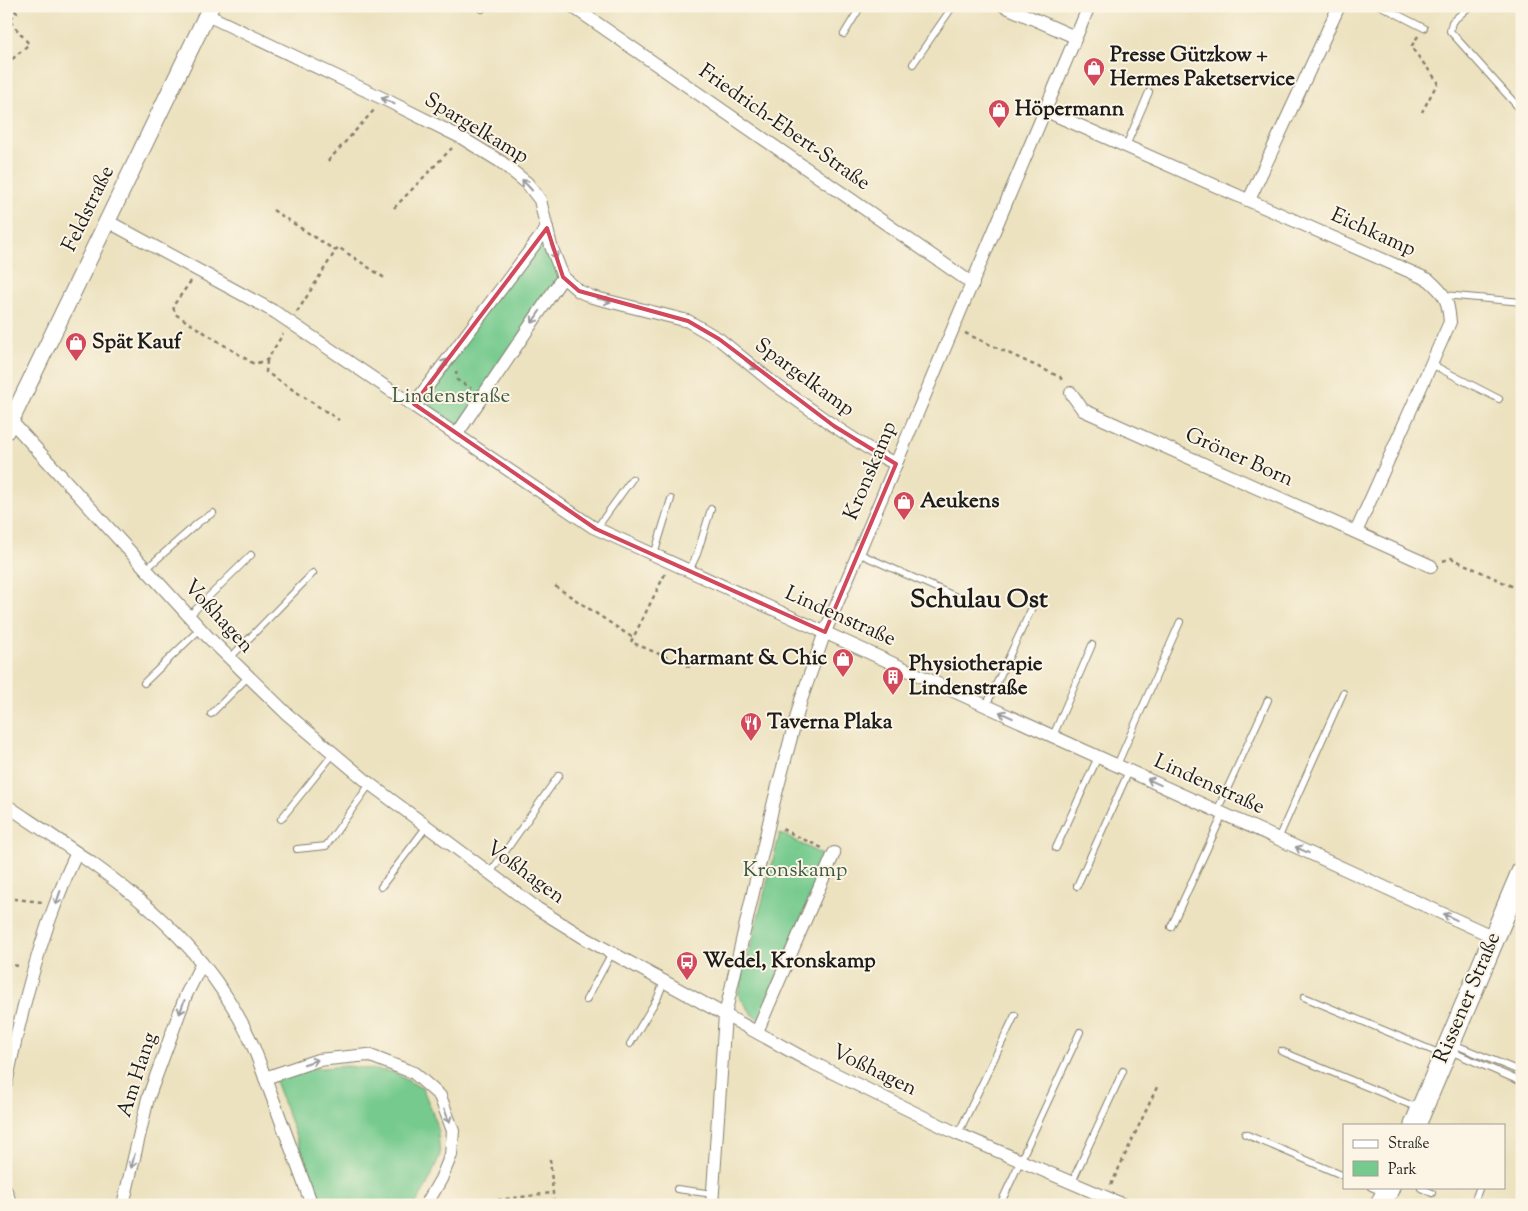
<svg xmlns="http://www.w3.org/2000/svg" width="1528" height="1211" font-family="'Sorts Mill Goudy',serif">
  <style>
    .green { fill: #76ca8e; stroke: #497355 }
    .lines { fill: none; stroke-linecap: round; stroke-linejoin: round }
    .service-casing { stroke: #847f6e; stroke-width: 8 }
    .minor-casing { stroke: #847f6e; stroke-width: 14 }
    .tertiary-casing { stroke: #847f6e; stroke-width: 18 }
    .primary-casing { stroke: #847f6e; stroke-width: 23 }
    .path { stroke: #847f6e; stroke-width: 2.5; stroke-dasharray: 4 4; stroke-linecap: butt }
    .service { stroke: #fff; stroke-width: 6 }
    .minor { stroke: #fff; stroke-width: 12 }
    .tertiary { stroke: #fff; stroke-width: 16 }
    .primary { stroke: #fff; stroke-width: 21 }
    .oneway { stroke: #999 }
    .marked { fill: none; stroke: #d1495b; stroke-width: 4; stroke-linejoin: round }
    .labels { text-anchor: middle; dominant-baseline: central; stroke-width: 4; stroke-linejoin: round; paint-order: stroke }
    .poi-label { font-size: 21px; font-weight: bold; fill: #1c1c1c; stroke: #fcf5e5; text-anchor: start }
    .street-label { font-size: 21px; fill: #1c1c1c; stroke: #fcf5e5 }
    .park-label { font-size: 21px; fill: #3c5944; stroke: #fcf5e5 }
    .district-label { font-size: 26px; font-weight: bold; fill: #1c1c1c; stroke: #fcf5e5 }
  </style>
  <rect width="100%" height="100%" fill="#fcf5e5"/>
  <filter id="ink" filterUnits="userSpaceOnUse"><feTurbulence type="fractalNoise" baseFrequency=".02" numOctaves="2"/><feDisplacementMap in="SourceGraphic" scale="10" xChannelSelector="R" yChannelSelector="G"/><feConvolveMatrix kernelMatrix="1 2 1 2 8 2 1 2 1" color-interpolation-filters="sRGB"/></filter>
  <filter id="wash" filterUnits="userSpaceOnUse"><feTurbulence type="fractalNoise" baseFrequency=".0096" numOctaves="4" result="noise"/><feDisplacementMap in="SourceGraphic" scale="20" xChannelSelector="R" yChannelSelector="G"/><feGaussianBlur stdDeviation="1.12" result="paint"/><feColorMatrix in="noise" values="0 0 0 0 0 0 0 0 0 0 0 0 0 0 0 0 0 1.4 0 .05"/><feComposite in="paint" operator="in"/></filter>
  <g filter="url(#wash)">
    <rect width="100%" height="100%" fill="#ece2c0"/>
    <g class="green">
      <path d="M546,228L563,277L457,434L414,404Z"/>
      <path d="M780,833L826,857L760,1020L752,1014L738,995Z"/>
      <path d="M347,1066L393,1072L423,1089L437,1124L440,1155L427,1185L415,1205H322L275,1081L308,1069Z"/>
    </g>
  </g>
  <g filter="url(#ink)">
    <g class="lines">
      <g class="service-casing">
        <g id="service">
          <path d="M1381,6L1424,28"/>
          <path d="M1470,6L1452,22L1450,31L1520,109L1522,108"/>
          <path d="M482,9L484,6"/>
          <path d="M844,34L861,6"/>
          <path d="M913,64L953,6"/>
          <path d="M1126,146L1149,92"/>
          <path d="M1444,295L1522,302"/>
          <path d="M1431,364L1499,399"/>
          <path d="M596,529L632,479"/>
          <path d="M858,553L970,603"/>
          <path d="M654,555L671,499"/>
          <path d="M146,569L199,522L213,513"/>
          <path d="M689,571L697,554L711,509"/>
          <path d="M189,616L251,555"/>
          <path d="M229,659L313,573"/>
          <path d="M144,683L200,629"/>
          <path d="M986,706L1036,599"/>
          <path d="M211,714L248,677"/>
          <path d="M1053,736L1092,645"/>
          <path d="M1117,765L1180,622"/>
          <path d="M1217,811L1268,700"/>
          <path d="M281,819L334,753"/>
          <path d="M1278,839L1343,693"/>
          <path d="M1056,848L1098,757"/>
          <path d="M297,849L326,846L370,784"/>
          <path d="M490,873L559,775"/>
          <path d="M1077,886L1129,771"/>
          <path d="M381,887L427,826"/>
          <path d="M1171,927L1223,814"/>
          <path d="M1304,997L1441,1054"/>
          <path d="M586,1000L612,953"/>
          <path d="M630,1044L658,997L664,981"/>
          <path d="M1453,1044L1522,1072"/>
          <path d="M1281,1051L1418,1108"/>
          <path d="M1450,1051L1522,1082"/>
          <path d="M958,1134L1015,1015"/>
          <path d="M1245,1134L1344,1176"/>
          <path d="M1072,1182L1123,1071"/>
          <path d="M1371,1187L1383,1192"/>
          <path d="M1421,1188L1432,1193"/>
          <path d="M677,1189L713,1194"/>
          <path d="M1000,1205L1080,1032"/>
          <path d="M1473,1205L1479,1189"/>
        </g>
      </g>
      <g class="minor-casing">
        <g id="minor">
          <path d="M572,6L973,284"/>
          <path d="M1004,6L1075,37"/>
          <path d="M207,15L384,99L462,138L501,162L527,183L540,200L551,246L563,277L579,291L592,297L688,321L719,339L773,383L834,426L880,456L896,464"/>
          <path d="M1044,110L1429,280C1446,295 1448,300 1450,322L1356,532"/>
          <path d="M1249,200L1339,6"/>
          <path d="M107,221L275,312L593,527L1494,937"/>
          <path d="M1071,393L1083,410L1431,566"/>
          <path d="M414,404L547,228"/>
          <path d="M11,421L208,637L287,714L370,784L538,909L583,937L809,1061L958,1134L1124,1205"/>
          <path d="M457,434L563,277"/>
          <path d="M6,805C101,869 193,924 246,1031C256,1050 262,1071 270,1091C284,1129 298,1167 312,1205"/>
          <path d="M757,1032L834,853"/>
          <path d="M265,1078L318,1060L368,1055L414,1073L440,1096L453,1131L451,1155L441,1179L426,1205"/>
          <path d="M6,1084C17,1030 30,977 48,924C57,900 65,876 77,853"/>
          <path d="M6,1191L11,1205"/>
          <path d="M123,1205L148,1098L186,995L202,963"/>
          <path d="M712,1205L725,1015L774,801L801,700L825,632L1089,6"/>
        </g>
      </g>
      <g class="tertiary-casing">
        <path id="tertiary" d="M6,431L211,6"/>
      </g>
      <g class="primary-casing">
        <g id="primary">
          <path d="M1415,1125L1522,872"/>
          <path d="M1381,1205L1389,1187"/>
        </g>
      </g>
      <g class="path">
        <path d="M1418,36L1411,47L1438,82L1422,112"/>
        <path d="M6,62L8,63L29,44L9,20L17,13L11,6"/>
        <path d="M328,161L375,109"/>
        <path d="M394,208L452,148"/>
        <path d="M273,210L336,251"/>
        <path d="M191,281L173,306L175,314L254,364L267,360L283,334"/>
        <path d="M297,312L338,247L386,279"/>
        <path d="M965,333L1060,377L1064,383"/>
        <path d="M267,361L266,372L339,420"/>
        <path d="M456,371L457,380L471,388"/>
        <path d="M1443,561L1451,558L1522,591"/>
        <path d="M665,574L631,642L692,668"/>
        <path d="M555,586L633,638"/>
        <path d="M782,829L822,848"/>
        <path d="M6,898L42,902"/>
        <path d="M6,965L22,966"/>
        <path d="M550,1159L554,1205"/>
        <path d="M1111,1185L1157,1087"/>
        <path d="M458,1205L552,1193"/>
      </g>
      <use href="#service" class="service"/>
      <use href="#minor" class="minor"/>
      <use href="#tertiary" class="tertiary"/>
      <use href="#primary" class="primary"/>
    </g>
    <defs><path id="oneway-shaft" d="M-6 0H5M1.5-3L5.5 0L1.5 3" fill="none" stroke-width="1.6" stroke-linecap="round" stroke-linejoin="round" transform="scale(1.25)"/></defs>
    <g class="oneway">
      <use href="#oneway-shaft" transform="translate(388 101) rotate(-154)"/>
      <use href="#oneway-shaft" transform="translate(527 185) rotate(-133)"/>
      <use href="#oneway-shaft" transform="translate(554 252) rotate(70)"/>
      <use href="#oneway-shaft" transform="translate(604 300) rotate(14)"/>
      <use href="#oneway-shaft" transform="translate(536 317) rotate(124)"/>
      <use href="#oneway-shaft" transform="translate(443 365) rotate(-53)"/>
      <use href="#oneway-shaft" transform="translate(751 365) rotate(39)"/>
      <use href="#oneway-shaft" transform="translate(1006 715) rotate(-155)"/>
      <use href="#oneway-shaft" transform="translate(1154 782) rotate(-155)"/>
      <use href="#oneway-shaft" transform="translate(1302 850) rotate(-155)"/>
      <use href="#oneway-shaft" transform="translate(58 898) rotate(109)"/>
      <use href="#oneway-shaft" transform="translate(1450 917) rotate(-155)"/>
      <use href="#oneway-shaft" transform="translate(182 1007) rotate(110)"/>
      <use href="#oneway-shaft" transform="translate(311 1062) rotate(-18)"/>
      <use href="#oneway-shaft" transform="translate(447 1116) rotate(69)"/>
      <use href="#oneway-shaft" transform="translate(133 1161) rotate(103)"/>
    </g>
  </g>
  <path class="marked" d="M547,228L563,277L579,291L688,321L719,339L834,426L896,464L825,632L596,529L414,404Z"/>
  <defs>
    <g id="shop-pin" transform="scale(1.125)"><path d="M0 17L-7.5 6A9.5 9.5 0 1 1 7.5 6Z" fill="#d1495b" stroke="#fcf5e5"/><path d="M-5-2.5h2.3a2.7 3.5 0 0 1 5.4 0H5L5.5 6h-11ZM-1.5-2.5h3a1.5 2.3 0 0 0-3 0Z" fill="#fff"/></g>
    <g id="building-pin" transform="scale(1.125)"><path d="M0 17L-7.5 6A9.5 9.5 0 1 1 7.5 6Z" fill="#d1495b" stroke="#fcf5e5"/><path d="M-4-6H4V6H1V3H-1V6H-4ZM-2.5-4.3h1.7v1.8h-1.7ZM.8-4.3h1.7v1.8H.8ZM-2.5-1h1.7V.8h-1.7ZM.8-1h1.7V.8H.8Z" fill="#fff"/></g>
    <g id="restaurant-pin" transform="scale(1.125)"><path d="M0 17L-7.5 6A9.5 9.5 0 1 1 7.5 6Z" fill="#d1495b" stroke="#fcf5e5"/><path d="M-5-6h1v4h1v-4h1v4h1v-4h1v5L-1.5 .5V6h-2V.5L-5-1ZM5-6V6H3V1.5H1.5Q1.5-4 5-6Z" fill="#fff"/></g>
    <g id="bus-pin" transform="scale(1.125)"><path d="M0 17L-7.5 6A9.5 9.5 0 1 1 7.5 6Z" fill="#d1495b" stroke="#fcf5e5"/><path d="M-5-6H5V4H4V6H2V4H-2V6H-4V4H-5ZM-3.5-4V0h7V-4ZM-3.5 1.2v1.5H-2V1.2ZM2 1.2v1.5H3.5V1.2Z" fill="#fff"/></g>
  </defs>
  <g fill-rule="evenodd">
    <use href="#shop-pin" x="1094" y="68"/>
    <use href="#shop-pin" x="999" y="110"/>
    <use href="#shop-pin" x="76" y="343"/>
    <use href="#shop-pin" x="904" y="502"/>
    <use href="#shop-pin" x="843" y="659"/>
    <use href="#building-pin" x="893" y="677"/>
    <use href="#restaurant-pin" x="751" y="723"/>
    <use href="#bus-pin" x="687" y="962"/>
  </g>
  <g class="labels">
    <g class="poi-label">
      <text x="1110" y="56">Presse Gützkow +<tspan x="1110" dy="24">Hermes Paketservice</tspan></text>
      <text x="1015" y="110">Höpermann</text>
      <text x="92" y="343">Spät Kauf</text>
      <text x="920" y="502">Aeukens</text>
      <text x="827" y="659" text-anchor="end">Charmant &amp; Chic</text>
      <text x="909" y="665">Physiotherapie<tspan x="909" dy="24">Lindenstraße</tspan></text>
      <text x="767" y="723">Taverna Plaka</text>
      <text x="703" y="962">Wedel, Kronskamp</text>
    </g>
    <g class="street-label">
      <text transform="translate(784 128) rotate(35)">Friedrich-Ebert-Straße</text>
      <text transform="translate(476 129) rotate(31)">Spargelkamp</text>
      <text transform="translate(89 209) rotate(-64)">Feldstraße</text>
      <text transform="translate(1373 233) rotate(24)">Eichkamp</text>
      <text transform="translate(804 378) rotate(36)">Spargelkamp</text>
      <text transform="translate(1239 458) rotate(24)">Gröner Born</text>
      <text transform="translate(871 471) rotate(-67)">Kronskamp</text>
      <text transform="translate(218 617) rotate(47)">Voßhagen</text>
      <text transform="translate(840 617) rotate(24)">Lindenstraße</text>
      <text transform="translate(1209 785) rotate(24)">Lindenstraße</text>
      <text transform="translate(525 873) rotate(36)">Voßhagen</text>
      <text transform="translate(1468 998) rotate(-67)">Rissener Straße</text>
      <text transform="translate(874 1071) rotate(26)">Voßhagen</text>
      <text transform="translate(138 1075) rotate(-72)">Am Hang</text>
    </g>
    <g class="park-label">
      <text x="451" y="397">Lindenstraße</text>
      <text x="795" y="871">Kronskamp</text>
    </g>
    <g class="district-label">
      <text x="979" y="600">Schulau Ost</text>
    </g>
  </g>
  <rect width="1528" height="1211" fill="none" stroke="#fcf5e5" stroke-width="25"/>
  <rect x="1343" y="1124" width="162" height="65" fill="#fcf5e5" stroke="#a29e95"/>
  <rect x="1353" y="1140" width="25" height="8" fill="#ffffff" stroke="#a29e95"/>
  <text x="1388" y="1148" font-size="15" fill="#1c1c1c">Straße</text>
  <rect x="1353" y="1161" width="25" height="15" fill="#76ca8e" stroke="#a29e95"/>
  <text x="1388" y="1174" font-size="15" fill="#1c1c1c">Park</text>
</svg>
